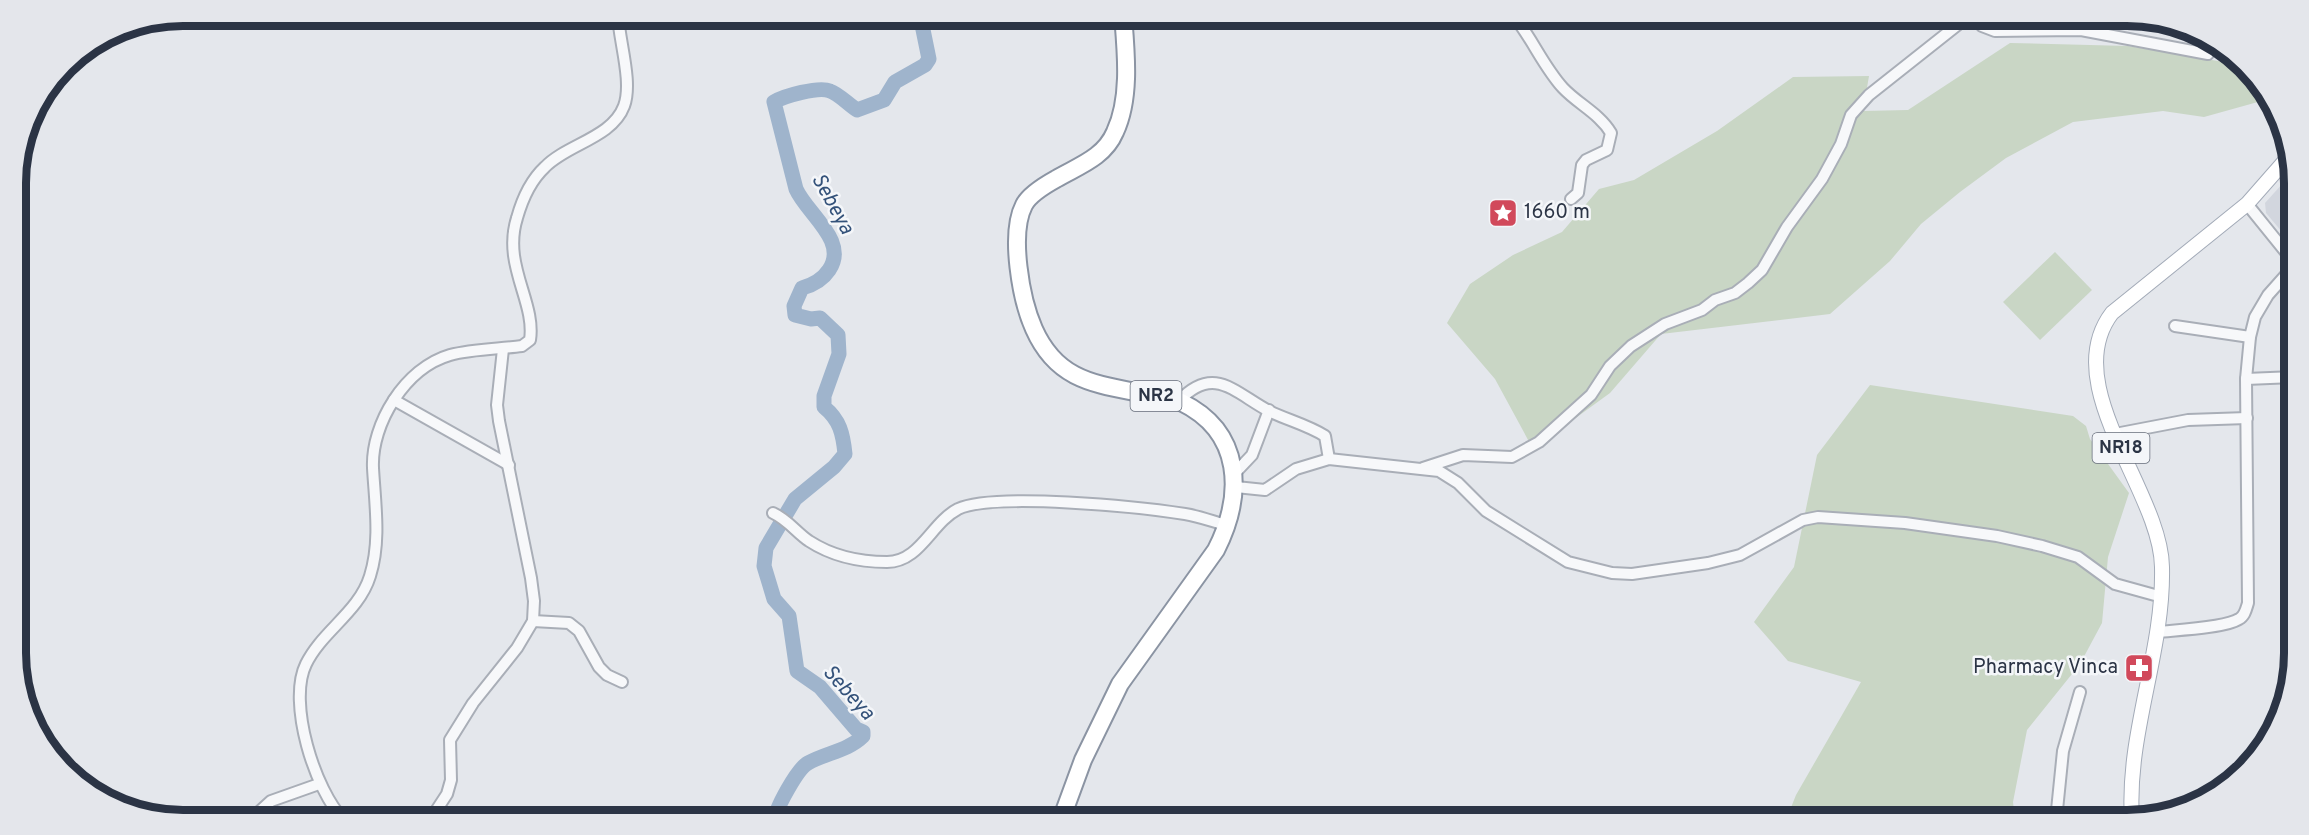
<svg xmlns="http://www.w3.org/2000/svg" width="2309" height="835" font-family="Overpass,sans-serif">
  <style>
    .built { fill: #d2d6de }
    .green { fill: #c9d6c5 }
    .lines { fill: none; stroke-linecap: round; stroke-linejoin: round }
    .river { stroke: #9fb4cc; stroke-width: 15 }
    .minor-casing { stroke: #a9aeb7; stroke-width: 14 }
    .major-casing { stroke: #a3abb8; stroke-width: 16 }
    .highway-casing { stroke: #8b94a3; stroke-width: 20 }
    .minor { stroke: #f7f8fa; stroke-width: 10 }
    .major { stroke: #fff; stroke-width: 14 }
    .highway { stroke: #fff; stroke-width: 16 }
    .labels { text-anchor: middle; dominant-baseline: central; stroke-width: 5; stroke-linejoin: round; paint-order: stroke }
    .shield { fill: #f4f6f9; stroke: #676e7b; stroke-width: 1.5 }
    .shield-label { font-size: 18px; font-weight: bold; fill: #2b3445 }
    .poi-label { font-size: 20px; fill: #2b3445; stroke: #f4f6f9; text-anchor: start }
    .water-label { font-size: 21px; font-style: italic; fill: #34527a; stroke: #f4f6f9 }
    .rim { fill: none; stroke: #2b3445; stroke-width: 8 }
  </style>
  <rect width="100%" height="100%" fill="#e4e7ec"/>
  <path class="built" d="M2293,172V245L2266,213L2265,203Z"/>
  <g class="green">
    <path d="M2010,43L2128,46L2242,65L2253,72L2265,100L2204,117L2163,111L2073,122L2006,158L1960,192L1921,224L1890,261L1830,314L1661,334L1610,393L1533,449L1495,379L1447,323L1470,284L1513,255L1562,232L1599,189L1634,180L1717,131L1793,77L1869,76L1863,111L1908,110Z"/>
    <path d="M2055,252L2092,290L2040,340L2003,302Z"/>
    <path d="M1870,385L2073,416L2086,426L2090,439L2129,493L2108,557L2102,623L2080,664L2027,730L2013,802L2015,820H1786L1796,795L1861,682L1788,661L1754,622L1794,567L1817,455Z"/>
  </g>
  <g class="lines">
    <path class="river" d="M775,820C775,809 798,768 808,763C825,753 848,751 863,736V732L856,729L820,687L797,671L789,616L774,599L764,566L766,548L795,499L834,467L845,454C843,434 840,420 824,407V396L839,354L838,335L820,318L811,319L795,315L794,306L802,288C813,285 823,279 829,270C849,241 807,214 796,189L774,102C784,96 819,86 830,91C839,94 849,105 857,110L884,100L895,82L925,65L929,59L920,15"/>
    <g class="minor-casing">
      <g id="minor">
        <path d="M1513,15C1532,38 1543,66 1563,88C1578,104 1600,114 1611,133L1607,150L1586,160L1582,165L1578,193L1571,199"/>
        <path d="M1973,15L1982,26L1995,31L2081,30L2208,54"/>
        <path d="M2081,30L2087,15"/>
        <path d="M2247,204L2293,261"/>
        <path d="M2175,326L2250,337"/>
        <path d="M2246,379L2293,377"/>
        <path d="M394,400L509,465"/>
        <path d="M1179,401C1214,364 1235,393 1269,411C1287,420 1308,425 1325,436L1329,459"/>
        <path d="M2115,434L2188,420L2247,418"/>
        <path d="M1423,468L1463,455L1512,457L1539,442L1591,395L1610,366L1631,346L1665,324L1702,310L1715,300L1735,293L1748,283L1762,270L1787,227L1822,179L1841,144L1851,115L1869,95L1970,15"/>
        <path d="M1234,474L1252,455L1269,410"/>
        <path d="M1236,487L1265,490L1296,469L1329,459L1439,471L1458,483L1486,511L1568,562L1612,573L1632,574L1708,563L1740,555L1803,520L1818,517L1905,523L1997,536L2042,546L2078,557L2115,584L2162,597"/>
        <path d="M773,513C788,520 796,532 809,541C832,556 860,562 887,562C920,562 931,523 958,509C994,492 1140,507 1185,514C1199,516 1214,522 1229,526"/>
        <path d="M533,621L569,623L579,631L599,667L607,675L622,682"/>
        <path d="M2158,632C2176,630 2225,628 2239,619C2245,616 2246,609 2248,603L2246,379L2250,337L2255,317L2268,295L2293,267"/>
        <path d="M250,820L271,801L319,784"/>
        <path d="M344,820C315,791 287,702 306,664C322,631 359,612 370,576C381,541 375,504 373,468C371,424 405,368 450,355C472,349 499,349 522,346L530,340C536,302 502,265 517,218C522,200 531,180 545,167C567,144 612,138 624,106C633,82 619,41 618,15"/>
        <path d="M430,820L447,794L451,780L450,740L473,703L517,648L533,621L534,601L531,578L499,421L497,405L503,349"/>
        <path d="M2056,820L2063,751L2080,692"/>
      </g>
    </g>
    <g class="major-casing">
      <path id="major" d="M2132,820C2126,734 2164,653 2162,567C2161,491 2057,385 2112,313L2247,204L2290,155"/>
    </g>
    <g class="highway-casing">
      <path id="highway" d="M1061,820L1083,760L1120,684L1216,550C1244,495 1243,432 1181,402C1172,397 1159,397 1150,395C1098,384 1058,383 1034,329C1021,300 1009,234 1024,205C1029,195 1047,184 1056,179C1078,166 1104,158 1115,132C1131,98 1126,52 1123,15"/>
    </g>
    <use href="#minor" class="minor"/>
    <use href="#major" class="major"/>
    <use href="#highway" class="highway"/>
  </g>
  <defs>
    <g id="sight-square" transform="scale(1.5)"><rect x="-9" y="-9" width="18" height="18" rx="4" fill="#d1495b" stroke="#f4f6f9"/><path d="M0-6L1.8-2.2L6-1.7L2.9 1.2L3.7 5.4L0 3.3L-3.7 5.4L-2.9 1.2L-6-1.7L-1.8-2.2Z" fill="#fff"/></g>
    <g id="pharmacy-square" transform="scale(1.5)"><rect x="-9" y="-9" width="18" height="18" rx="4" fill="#d1495b" stroke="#f4f6f9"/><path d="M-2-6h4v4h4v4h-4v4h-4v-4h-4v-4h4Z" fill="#fff"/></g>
  </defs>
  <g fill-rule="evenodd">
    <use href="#sight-square" x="1503" y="213"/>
    <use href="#pharmacy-square" x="2139" y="668"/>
  </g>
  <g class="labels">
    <g class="shield">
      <rect x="1130.5" y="381" width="51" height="30" rx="4.5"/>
      <rect x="2092.5" y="433" width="57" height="30" rx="4.5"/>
    </g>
    <g class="shield-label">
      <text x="1156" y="396">NR2</text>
      <text x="2121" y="448">NR18</text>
    </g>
    <g class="poi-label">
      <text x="1524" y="213">1660 m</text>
      <text x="2118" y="668" text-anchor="end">Pharmacy Vinca</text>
    </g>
    <g class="water-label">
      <text transform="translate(832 204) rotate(61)">Sebeya</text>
      <text transform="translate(848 693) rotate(48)">Sebeya</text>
    </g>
  </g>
  <path d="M0 0H2309V835H0ZM183 26H2127A157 157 0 0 1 2284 183V653A157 157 0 0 1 2127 810H183A157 157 0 0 1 26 653V183A157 157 0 0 1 183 26Z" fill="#e4e6eb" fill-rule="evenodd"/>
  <path class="rim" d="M183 26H2127A157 157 0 0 1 2284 183V653A157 157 0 0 1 2127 810H183A157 157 0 0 1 26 653V183A157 157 0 0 1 183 26Z"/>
</svg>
